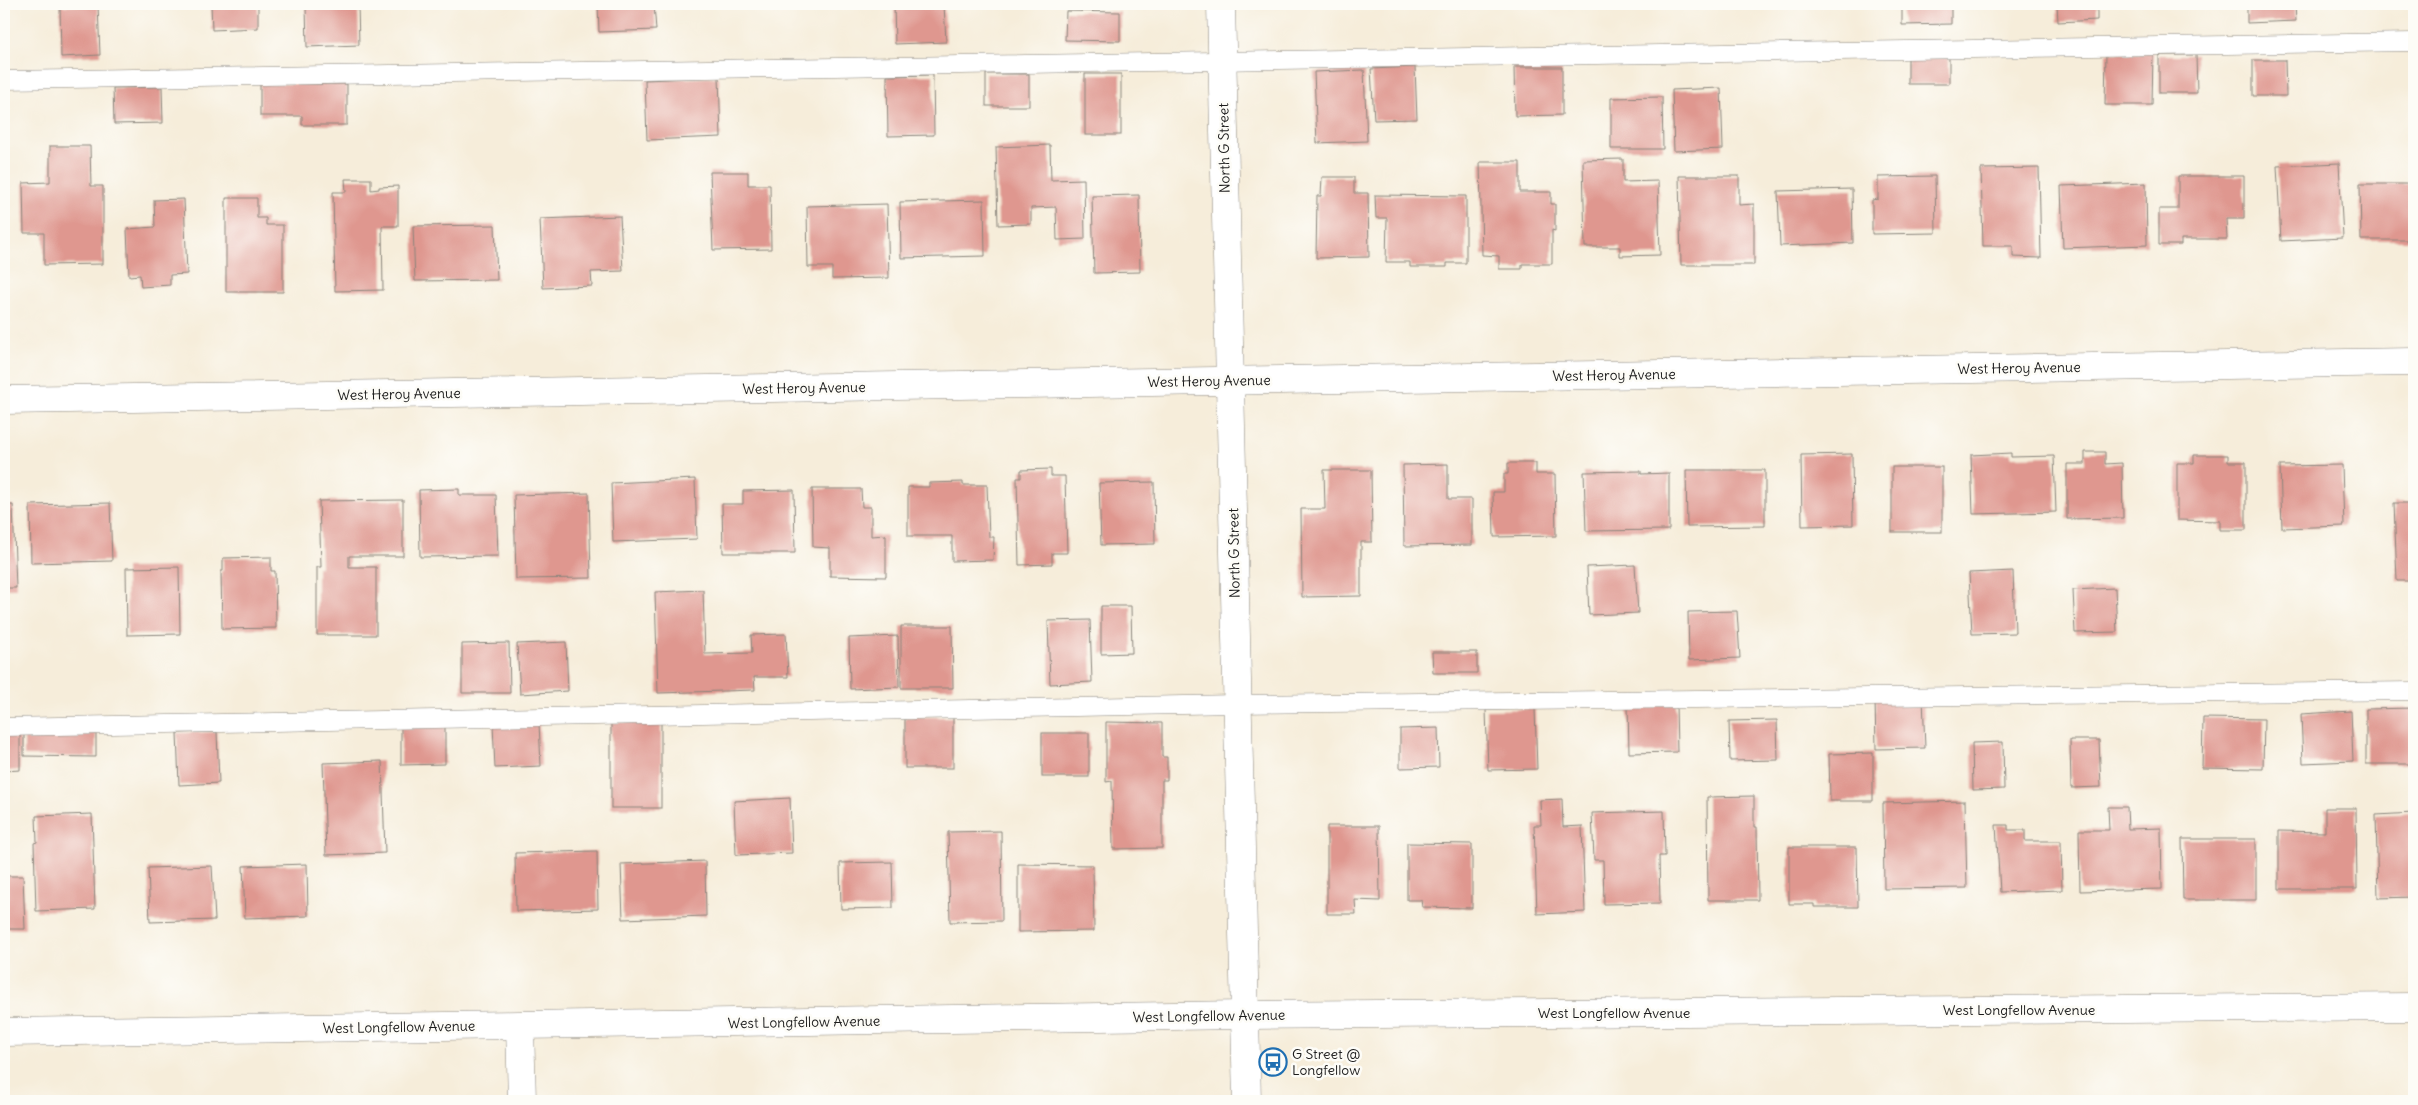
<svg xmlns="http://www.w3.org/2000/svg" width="2418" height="1105" font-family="Delius,sans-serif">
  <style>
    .building { fill: #df978f }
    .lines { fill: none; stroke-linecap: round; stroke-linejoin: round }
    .lane-casing { stroke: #89847b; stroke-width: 19 }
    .street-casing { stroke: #89847b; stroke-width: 29 }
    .lane { stroke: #fff; stroke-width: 18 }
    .street { stroke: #fff; stroke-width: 28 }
    .labels { text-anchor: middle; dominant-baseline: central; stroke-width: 5; stroke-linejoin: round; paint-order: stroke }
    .street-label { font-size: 14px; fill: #1c1c1c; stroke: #fdfcf7 }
    .poi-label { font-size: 14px; fill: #1c1c1c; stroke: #fdfcf7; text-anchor: start }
  </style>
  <rect width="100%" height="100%" fill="#fdfcf7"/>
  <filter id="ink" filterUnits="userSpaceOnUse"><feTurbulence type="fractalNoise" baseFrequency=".02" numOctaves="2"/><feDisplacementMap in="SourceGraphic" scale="10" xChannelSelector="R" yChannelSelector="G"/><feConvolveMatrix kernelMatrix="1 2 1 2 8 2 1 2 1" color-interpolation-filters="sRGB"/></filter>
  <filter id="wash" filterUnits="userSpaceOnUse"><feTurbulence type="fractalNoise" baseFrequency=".0096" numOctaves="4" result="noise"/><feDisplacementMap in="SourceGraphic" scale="20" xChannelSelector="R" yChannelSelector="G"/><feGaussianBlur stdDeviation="1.12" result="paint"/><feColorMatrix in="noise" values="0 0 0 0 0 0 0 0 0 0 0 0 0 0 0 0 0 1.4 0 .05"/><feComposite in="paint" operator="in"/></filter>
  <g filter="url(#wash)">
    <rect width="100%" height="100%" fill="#f6edda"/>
    <g id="blocks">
      <g class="building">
        <path d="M211,4H258V28L212,30Z"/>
        <path d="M598,4H654L656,30L599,32Z"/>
        <path d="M894,4H944L946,42L895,44Z"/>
        <path d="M1902,4H1951V24L1902,25Z"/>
        <path d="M2057,4H2097V20L2058,22Z"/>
        <path d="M2247,4H2295L2296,21L2247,23Z"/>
        <path d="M98,5L100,55L61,57L60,6Z"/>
        <path d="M358,5L359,45L307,47L306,7Z"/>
        <path d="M1066,11L1120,12V41L1065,40Z"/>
        <path d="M2106,53H2153L2152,105H2105Z"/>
        <path d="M2159,55H2196L2197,93H2159Z"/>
        <path d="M1908,56L1949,57V84H1908Z"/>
        <path d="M2253,60H2285L2286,96H2253Z"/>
        <path d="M1415,67L1417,119L1374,120L1371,69Z"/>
        <path d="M1514,67H1562V115L1515,116Z"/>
        <path d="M1364,70L1367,141L1317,143L1314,72Z"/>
        <rect x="986" y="74" width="43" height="32"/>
        <rect x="1085" y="74" width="36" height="61"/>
        <path d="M933,75L934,135L888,136L887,76Z"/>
        <path d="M719,77L721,137L647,140L645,80Z"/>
        <path d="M260,84H347V125H302V116H260Z"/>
        <path d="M162,87L163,123L114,124L113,88Z"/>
        <path d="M1721,88L1723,149L1674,151L1672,90Z"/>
        <path d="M1662,97L1663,149H1611V98Z"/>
        <path d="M1050,145L1051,180L1084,179L1085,239L1057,240L1056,207L1031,208V224L998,225L996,147Z"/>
        <path d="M50,146H90L91,186H103V264L44,265V233H24L23,183L50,182Z"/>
        <path d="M1623,159V182L1658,181L1660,255L1620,256V247H1585L1583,160Z"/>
        <path d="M1480,162H1520V192H1551V204H1555V231L1552,230V264H1522V269H1499V256L1482,255Z"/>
        <path d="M2339,163L2343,238L2281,241L2277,166Z"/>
        <path d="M2039,168L2041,258L2013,257V246H1983L1981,169Z"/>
        <path d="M710,172H748V185H770L771,249L713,250Z"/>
        <path d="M1679,176H1739V205L1754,204V265H1681Z"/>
        <path d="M1935,176L1936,233L1872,234V200L1878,199V177Z"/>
        <path d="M2178,176H2244V219H2226L2227,239H2181V245H2159V209H2178Z"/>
        <path d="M1322,177H1354V193H1368L1369,257L1316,258L1317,196H1321Z"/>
        <path d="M345,179H371V190L379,189V187L398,186V226H382L383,290L335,291L333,192H346Z"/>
        <path d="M2146,183L2147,245L2063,248L2061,186Z"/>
        <path d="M2360,184H2414V240H2361Z"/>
        <path d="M1852,189L1853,243L1780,246L1778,191Z"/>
        <path d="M1139,195L1140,272L1094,273L1092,196Z"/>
        <path d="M1375,195L1466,196V263H1447V267H1410V262H1386L1387,218H1376Z"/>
        <path d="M226,198H257V218H266V225H283V292H226Z"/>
        <path d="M184,199L187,274L170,275V285L141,287L140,275L129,276L127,229L155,227L154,200Z"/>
        <path d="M984,200L985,256L901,258L900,202Z"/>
        <path d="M887,204L889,278L832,279V267H808L807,206Z"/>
        <path d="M620,216L623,271L591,272L592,286L543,288L540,219Z"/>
        <path d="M495,225L497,280L415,281L413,226Z"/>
        <path d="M2085,452H2105V464L2122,463L2123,518L2067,519V464H2085Z"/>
        <path d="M2011,453V457L2054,456L2056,512L1973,514L1971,455Z"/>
        <path d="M1852,454L1853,525L1802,526L1801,455Z"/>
        <path d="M2194,455H2228V462H2246V530H2220V521L2177,520V463H2194Z"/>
        <path d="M1508,463H1536V474H1555L1556,536L1494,537L1493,492H1504V474H1508Z"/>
        <path d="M1448,464V499H1472V545L1404,546L1403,465Z"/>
        <path d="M2342,465L2344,526L2282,528L2280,466Z"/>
        <rect x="1892" y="467" width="50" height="65"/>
        <path d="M1051,469V476H1065L1067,553H1052V564L1019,565L1017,478H1021V470Z"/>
        <path d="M1324,470H1371L1372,542H1361V596L1302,597L1301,509H1325Z"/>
        <path d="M1686,470H1765V526L1687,527Z"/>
        <path d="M1641,471V474L1669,473V530L1586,531L1584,472Z"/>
        <path d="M695,479L697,539L613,542L611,483Z"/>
        <path d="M963,482V485H987L989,537H994L993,560L952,561V536H908V487H929V483Z"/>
        <path d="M1154,482L1155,544L1101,545L1099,483Z"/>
        <path d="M459,489V495H496L498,556L420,557L419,490Z"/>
        <path d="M812,489H861L862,507H871V536L886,535V577L830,576V548L813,547Z"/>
        <path d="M794,490L795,553H723L722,504H743V491Z"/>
        <path d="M589,493L591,578L516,579L514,495Z"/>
        <path d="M403,500V556H349V567H376V635H317V567H321L319,501Z"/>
        <path d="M110,503L112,561L31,563L30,505Z"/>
        <path d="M2394,503H2414V581H2397Z"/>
        <path d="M4,505H13L16,588H4Z"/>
        <path d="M271,557V571H275L276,628L222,629L221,571H223V558Z"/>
        <path d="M1635,565L1638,613L1589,615L1587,567Z"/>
        <path d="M179,567L180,634L127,635L126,568Z"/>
        <path d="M2013,571L2015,633L1972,634L1969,573Z"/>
        <path d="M2115,588L2117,632L2075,633L2073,590Z"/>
        <path d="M703,590L705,654L752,653L751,635L786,634L788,677H754L755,690L658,693L655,592Z"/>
        <path d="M1101,606H1131L1132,653L1101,654Z"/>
        <path d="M1737,611L1740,658L1689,660L1688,612Z"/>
        <path d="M1090,620L1092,682L1050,684L1048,621Z"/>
        <path d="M901,626H952L953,688H901Z"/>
        <path d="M898,636L899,687L850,689L849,638Z"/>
        <path d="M566,642L568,691L520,694L517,644Z"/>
        <path d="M509,643L510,693H462V644Z"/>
        <path d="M1432,652H1477V673H1433Z"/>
        <path d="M1923,698L1925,748L1876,749L1875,699Z"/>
        <path d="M1676,703L1677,752L1629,753L1628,704Z"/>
        <path d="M2414,708V764H2366V709Z"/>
        <path d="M1535,709L1537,769L1488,770L1486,710Z"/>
        <path d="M2351,711L2353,761L2303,763L2301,714Z"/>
        <rect x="905" y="717" width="48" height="51"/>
        <path d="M2203,718L2264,719L2263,769L2202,768Z"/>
        <path d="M1777,720L1778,760L1730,761L1729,721Z"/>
        <rect x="611" y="722" width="50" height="86"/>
        <path d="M1106,722L1162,723V757H1167V780H1162V848L1113,849L1112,781L1106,782Z"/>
        <path d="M539,723L541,766L495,768L493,725Z"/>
        <path d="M401,726H445V764L401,765Z"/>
        <path d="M1438,728L1439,767L1400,768V729Z"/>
        <path d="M24,729L96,730V757L24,756Z"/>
        <path d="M4,732H20V770L4,771Z"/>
        <path d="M217,732L219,783L179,785L177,733Z"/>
        <rect x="1042" y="733" width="47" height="44"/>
        <path d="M2070,740H2099L2101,787L2071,788Z"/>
        <path d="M2003,742L2004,789L1973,790L1972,743Z"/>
        <path d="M1873,753V801H1830L1829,754Z"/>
        <path d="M382,761L385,853L326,855L323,763Z"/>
        <path d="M1754,796V827H1757L1758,900H1708L1707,797Z"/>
        <path d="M790,798L792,853L736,855L734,801Z"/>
        <path d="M1562,799L1563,827L1582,826L1585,912L1537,914L1534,825H1541L1540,800Z"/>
        <path d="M1965,801L1967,888L1884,889L1883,803Z"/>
        <path d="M2108,807H2127L2128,829L2161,828L2162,889L2080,891L2079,830H2109Z"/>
        <path d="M2325,808H2356L2357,889H2279V831L2325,832Z"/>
        <path d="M1664,811L1665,856H1659L1660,903L1604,904L1603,860H1594L1592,813Z"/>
        <path d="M2414,813V897L2378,898L2376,815Z"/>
        <path d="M92,814L95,909L36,911L34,843L37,842L36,816Z"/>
        <path d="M1996,825H2008V830H2025V841H2061L2062,890L2000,892Z"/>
        <path d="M1327,826H1379L1380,901L1355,900L1356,914H1327Z"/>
        <path d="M1001,831L1002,921L950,922L948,832Z"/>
        <path d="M2182,839H2256V900H2183Z"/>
        <path d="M1407,843L1472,844V908L1422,907L1421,900H1407Z"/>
        <path d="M1789,847H1857L1858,907H1814V904H1789Z"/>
        <path d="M597,851L598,909L516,911L515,853Z"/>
        <path d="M705,861L706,916L623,919L621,864Z"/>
        <path d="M892,862L893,908L841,909L840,863Z"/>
        <path d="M307,864L308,916L245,918L243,866Z"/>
        <path d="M1018,864L1093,865L1094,931L1018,932Z"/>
        <path d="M212,866L215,920L150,922L148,868Z"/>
        <path d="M4,876H23L25,929H4Z"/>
      </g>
    </g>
  </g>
  <g filter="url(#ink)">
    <use href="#blocks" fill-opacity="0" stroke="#89847b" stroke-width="1"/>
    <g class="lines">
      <g class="lane-casing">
        <g id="lane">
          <path d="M4,80L2414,42"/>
          <path d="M4,727L1237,704L2414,691"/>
        </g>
      </g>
      <g class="street-casing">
        <g id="street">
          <path d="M1221,4L1247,1101"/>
          <path d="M4,400L2414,362"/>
          <path d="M520,1026L522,1101"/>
          <path d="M4,1032L1245,1015L2414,1007"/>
        </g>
      </g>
      <use href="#lane" class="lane"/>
      <use href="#street" class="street"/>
    </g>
  </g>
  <defs>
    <g id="bus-ring" transform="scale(1.4375)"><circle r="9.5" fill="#fdfcf7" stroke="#1f6fb2" stroke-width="1.5"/><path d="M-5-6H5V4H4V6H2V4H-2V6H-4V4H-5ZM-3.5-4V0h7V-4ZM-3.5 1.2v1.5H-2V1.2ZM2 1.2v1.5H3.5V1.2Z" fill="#1f6fb2"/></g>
  </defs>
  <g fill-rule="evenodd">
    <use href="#bus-ring" x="1273" y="1062"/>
  </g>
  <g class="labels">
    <g class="street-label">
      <text transform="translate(1224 148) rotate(-91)">North G Street</text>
      <text transform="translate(2019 368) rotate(-1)">West Heroy Avenue</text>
      <text transform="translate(1614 375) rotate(-1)">West Heroy Avenue</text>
      <text transform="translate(1209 381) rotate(-1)">West Heroy Avenue</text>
      <text transform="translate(804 388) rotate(-1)">West Heroy Avenue</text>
      <text transform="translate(399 394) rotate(-1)">West Heroy Avenue</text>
      <text transform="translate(1234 553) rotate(-91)">North G Street</text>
      <text x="2019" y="1010">West Longfellow Avenue</text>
      <text x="1614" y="1013">West Longfellow Avenue</text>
      <text transform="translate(1209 1016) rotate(-1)">West Longfellow Avenue</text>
      <text transform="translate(804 1022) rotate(-1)">West Longfellow Avenue</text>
      <text transform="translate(399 1027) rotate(-1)">West Longfellow Avenue</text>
    </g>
    <g class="poi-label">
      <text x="1292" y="1054">G Street @<tspan x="1292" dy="16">Longfellow</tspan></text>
    </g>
  </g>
  <rect width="2418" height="1105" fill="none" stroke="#fdfcf7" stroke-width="20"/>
</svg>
